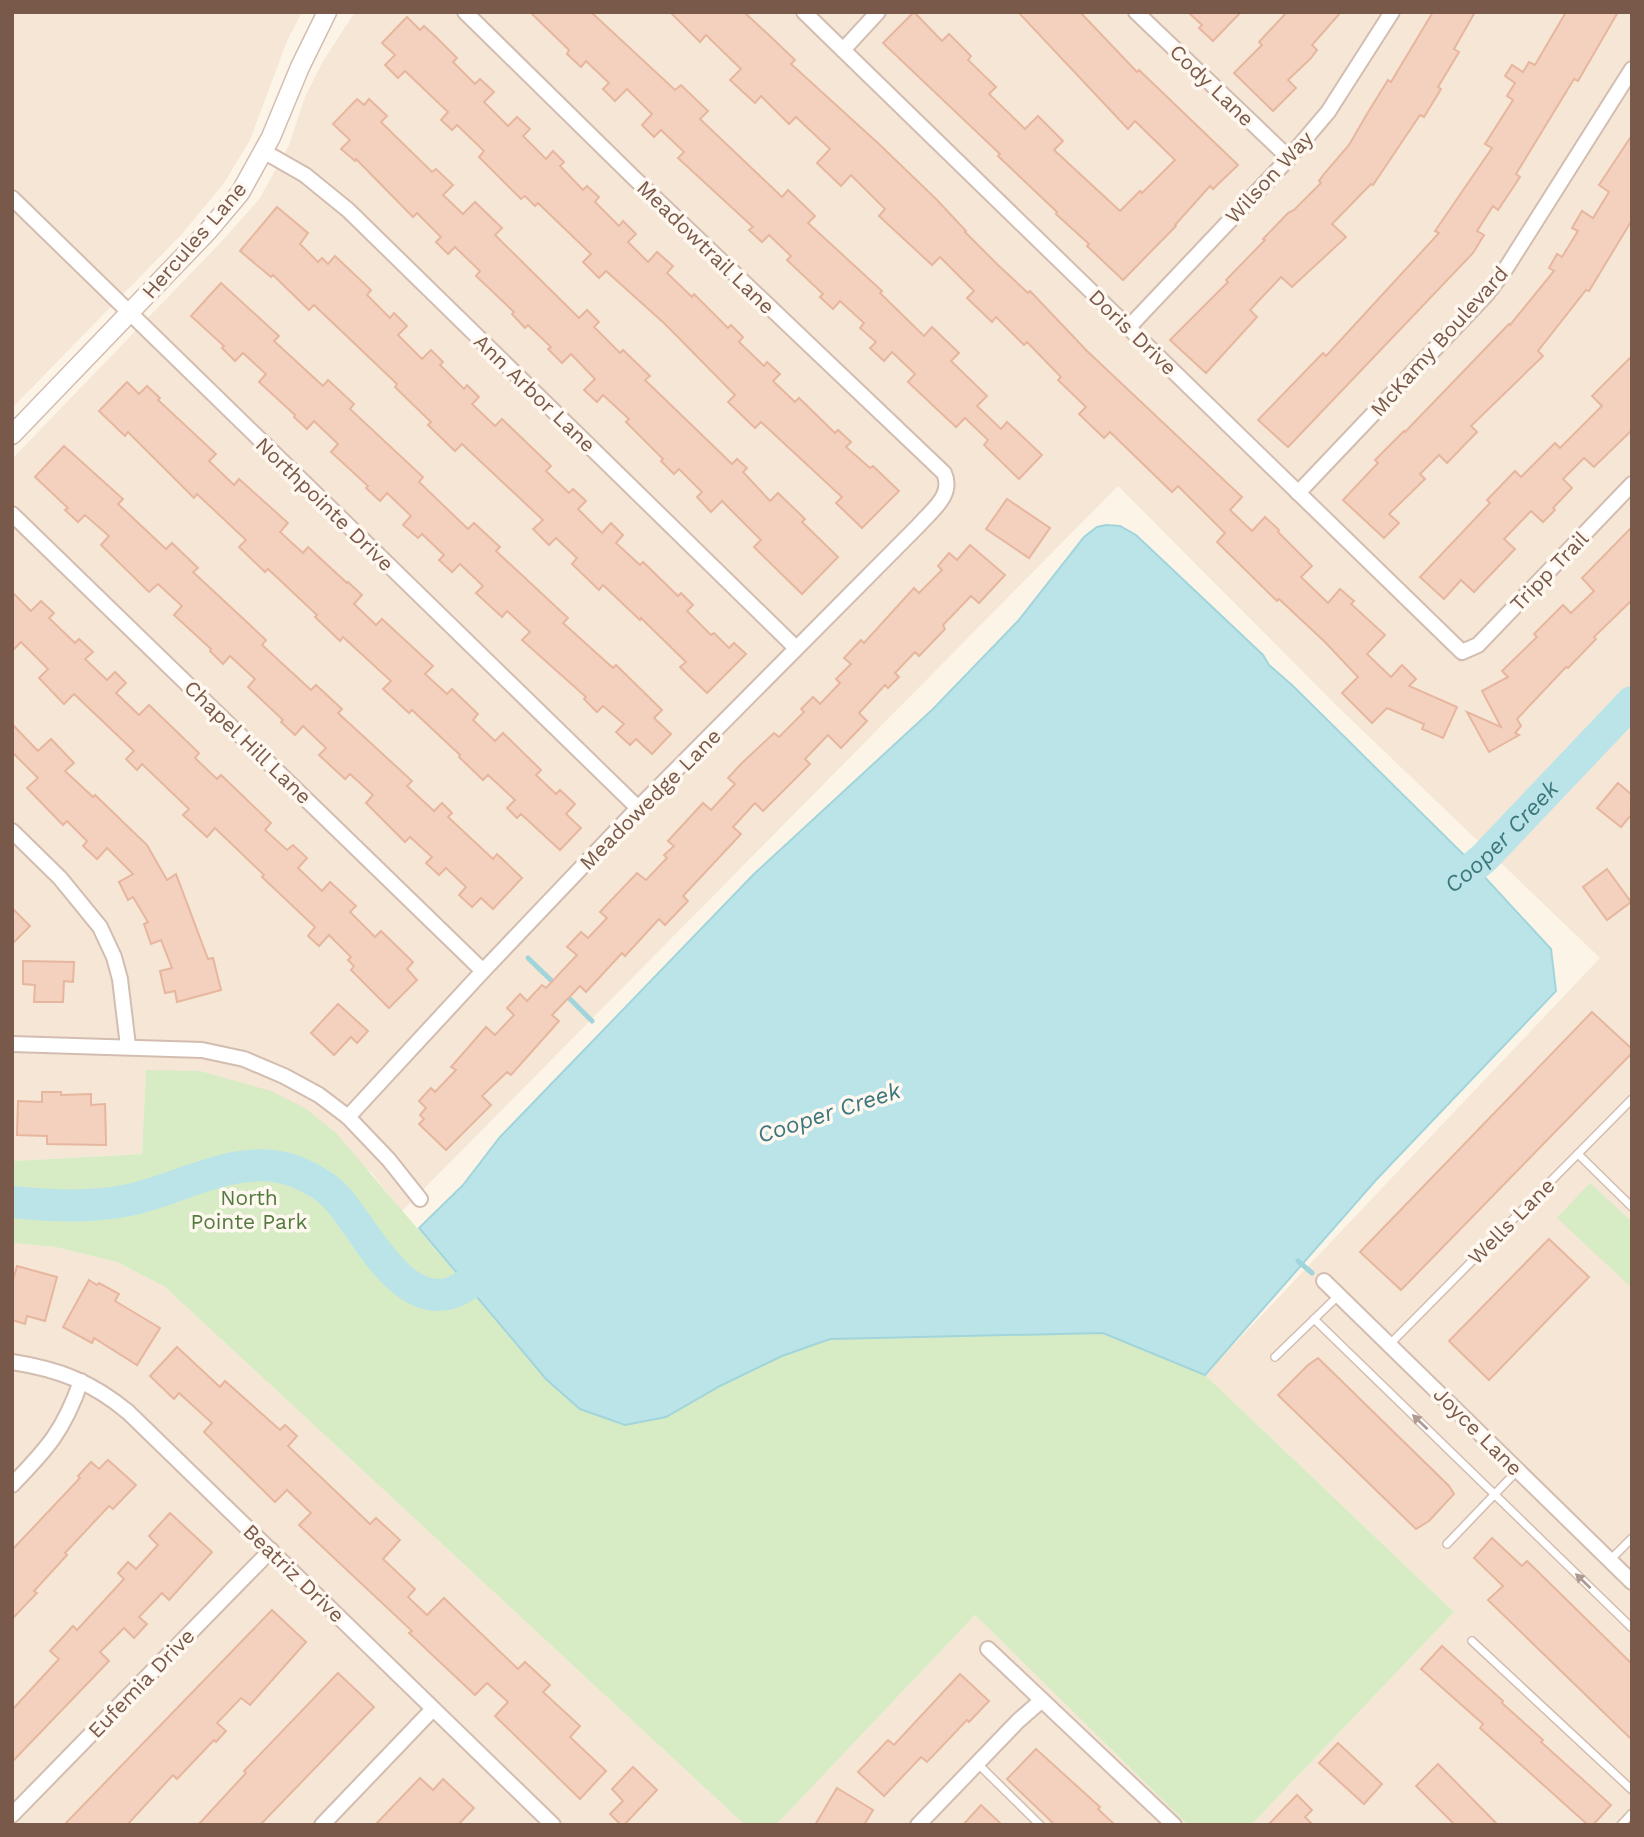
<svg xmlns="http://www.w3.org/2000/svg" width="1644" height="1837" font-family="'Work Sans',sans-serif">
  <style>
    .residential { fill: #f5e6d6 }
    .green { fill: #d7ecc5 }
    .water { fill: #bbe4e8; stroke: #a1d5db; stroke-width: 2 }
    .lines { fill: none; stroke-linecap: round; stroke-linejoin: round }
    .stream { stroke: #a1d5db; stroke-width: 5 }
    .river { stroke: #bbe4e8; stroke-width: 32 }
    .building { fill: #f4d1bf; stroke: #e7b69e; stroke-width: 2 }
    .service-casing { stroke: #d3bdb0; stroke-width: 10 }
    .minor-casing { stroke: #d3bdb0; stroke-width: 18 }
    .tertiary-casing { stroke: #d3bdb0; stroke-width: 21 }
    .service { stroke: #fff; stroke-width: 7 }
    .minor { stroke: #fff; stroke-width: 14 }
    .tertiary { stroke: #fff; stroke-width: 18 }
    .oneway { fill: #af9b92 }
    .labels { text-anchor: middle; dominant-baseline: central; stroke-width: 7; stroke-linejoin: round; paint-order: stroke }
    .street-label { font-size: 21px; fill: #79594a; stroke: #fff8f0 }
    .park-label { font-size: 21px; fill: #537a3f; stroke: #fff8f0 }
    .water-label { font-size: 23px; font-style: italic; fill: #3c777e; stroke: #fff8f0 }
  </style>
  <rect width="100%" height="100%" fill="#fdf4e8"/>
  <g class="residential">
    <path d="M12,12H302L287,41L250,140L224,183L182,234L12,408Z"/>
    <path d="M355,12H1632V1825H1251L1454,1612L1205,1375L1600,958L1337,706L1118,486L402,1211L371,1172L146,1071L142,1154L12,1161V459L223,240L260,198L289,145L305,97L323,61Z"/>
    <path d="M12,1243L55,1247L117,1262L165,1287L745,1825H12Z"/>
    <path d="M975,1615L1188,1825H776Z"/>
  </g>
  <g class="green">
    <path d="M146,1070L200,1071L271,1091L305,1108L336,1133L546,1379L580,1409L666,1417L720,1386L782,1356L830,1339L1103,1333L1205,1375L1454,1612L1251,1825H1188L975,1615L776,1825H745L165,1287L117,1262L55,1247L12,1243V1161L142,1154Z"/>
    <path d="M1590,1183L1632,1222V1284L1630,1286L1557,1218Z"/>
  </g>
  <path class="water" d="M1106,525L1120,526L1136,535L1263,655L1269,665L1293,686L1468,859L1551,949L1556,991L1376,1180L1205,1375L1103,1333L830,1339L782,1356L720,1386L666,1417L625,1425L580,1409L546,1379L419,1228L463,1185L500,1137L754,874L933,709L1018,621L1084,537L1097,527Z"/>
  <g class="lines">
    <g class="stream">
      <path d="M528,958L556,985"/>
      <path d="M565,994L592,1021"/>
      <path d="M1298,1261L1312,1273"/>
    </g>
    <g class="river">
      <path id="s1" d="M1442,893L1484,858L1632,702"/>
      <path d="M12,1202C52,1206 90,1208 129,1200C182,1189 239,1151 294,1171C309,1177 324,1184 335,1196C363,1225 399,1309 451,1293C468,1287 485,1271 500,1260"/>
    </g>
  </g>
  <g class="building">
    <path d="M530,12H591L675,90L681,85L708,111L700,119L782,197L788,190L815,216L808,223L882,291L880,293L924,336L932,327L959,353L951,361L987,396L977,406L1001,429L1007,422L1042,455L1019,479L984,445L988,440L965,418L956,427L908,382L915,374L892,352L884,361L870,348L876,342L860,328L864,323L840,301L833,309L820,297L823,294L787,260L791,256L769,235L762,242L749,230L753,227L678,158L684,152L661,130L654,137L642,125L652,114L627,89L615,101L603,89L609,83L586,61L581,67L567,54L569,50Z"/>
    <path d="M670,12H744L771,37L795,60L791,64L880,145L937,200L966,231L965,232L998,265L1028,293L1030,291L1087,351L1242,497L1230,510L1252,531L1265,517L1279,530L1278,532L1312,566L1301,577L1328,603L1340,589L1354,601L1351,604L1385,635L1367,654L1391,677L1402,665L1416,679L1409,686L1457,707L1443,738L1422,729L1424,724L1387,708L1372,723L1342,693L1358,677L1325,642L1279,599L1277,601L1217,542L1225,533L1178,486L1172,492L1110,432L1104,438L1079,414L1086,407L1058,380L1061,377L1027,342L1024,345L996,317L992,322L967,298L974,291L940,257L932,265L879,216L885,209L851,175L841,186L817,163L830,149L796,117L789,124L761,96L755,103L730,80L741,69L706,35L700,42Z"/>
    <path d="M914,12L942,41L949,34L971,56L968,60L996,87L989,94L1025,129L1038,116L1063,141L1054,150L1120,211L1140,191L1142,193L1175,160L1135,121L1128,129L1018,12H1080L1137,72L1139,70L1238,165L1213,189L1210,186L1175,225L1176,226L1123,280L1087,246L1089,244L1056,214L1057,212L998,156L1000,154L883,43Z"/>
    <path d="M1188,12H1241L1213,41L1199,28L1202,25Z"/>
    <path d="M1287,12H1341L1312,45L1317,50L1311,58L1288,80L1296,88L1273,111L1234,73L1262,45L1259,42Z"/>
    <path d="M1433,12H1475L1454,49L1459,52L1438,87L1441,89L1424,117L1420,115L1373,185L1371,184L1332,224L1346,237L1292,287L1281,277L1250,310L1257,317L1206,373L1170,340L1228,282L1226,280L1265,240L1263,239L1288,213L1294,210L1321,183L1319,181L1324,174L1349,145L1367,114L1388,80L1391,82Z"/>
    <path d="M1566,12H1618L1578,81L1574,79L1516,174L1520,177L1498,210L1493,206L1477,231L1484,235L1473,253L1288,447L1258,420L1323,353L1326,356L1439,233L1435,231L1492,148L1485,144L1513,100L1507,96L1515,83L1505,76L1512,65L1523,72L1529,62L1535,65Z"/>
    <path d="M407,17L420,30L424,26L437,38L457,58L453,62L475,84L480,79L494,92L484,102L508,126L517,117L530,129L523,136L546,159L553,151L564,162L560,166L583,190L587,186L599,197L595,202L619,226L623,221L636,234L628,242L648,262L657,252L673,266L667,273L692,297L694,294L728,328L731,325L743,337L739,342L764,366L767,362L780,374L773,381L795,402L799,398L835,433L838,430L851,442L846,447L870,468L873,466L899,491L862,528L836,503L842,497L761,422L755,428L728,402L735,395L665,324L606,271L599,278L583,262L591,254L538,203L535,206L525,196L521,199L479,157L484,151L457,125L452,130L441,120L448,112L405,71L398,78L385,65L395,55L382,43Z"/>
    <path d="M357,99L364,105L369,99L387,116L381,122L386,127L432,172L436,169L453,185L443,195L463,214L475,202L502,228L495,235L579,318L587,310L599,322L594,327L620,353L623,350L650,376L645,380L732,464L737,459L747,468L743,472L770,501L778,493L805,519L802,522L838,557L802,594L754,547L761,540L722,501L711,512L697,497L702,492L679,469L674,474L661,461L663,459L626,422L629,419L603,395L597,402L584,390L595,379L571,354L562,363L548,349L551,347L528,325L525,328L512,314L514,312L476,276L480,271L455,247L448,254L436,242L441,237L417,213L413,217L356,159L355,161L341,149L350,140L333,124Z"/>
    <path d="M1632,135V220L1589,291L1586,290L1538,351L1543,356L1471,426L1477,432L1447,463L1439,455L1420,474L1425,479L1389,514L1399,523L1384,538L1343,500L1378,463L1375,460L1404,431L1405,432L1509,324L1510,325L1554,271L1549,268L1557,254L1562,257L1578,231L1572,228L1582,211L1593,218L1609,192L1599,185Z"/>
    <path d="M277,207L308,233L300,244L318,262L322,258L328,264L335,256L371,290L367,295L390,318L394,313L407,326L398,335L422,359L431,350L443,362L440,365L464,389L467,385L479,397L472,404L495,426L502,419L551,466L546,471L569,493L573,489L586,501L578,509L602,533L611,523L623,535L616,543L640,565L643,562L678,596L681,593L693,605L687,611L711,635L714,633L729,648L734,643L746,654L707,693L680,667L686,662L641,618L640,620L603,585L599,590L572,564L577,558L556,538L549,545L533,529L543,520L462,444L455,451L428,425L431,422L395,387L397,384L314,305L309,310L273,275L271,277L240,251Z"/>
    <path d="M221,283L279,336L274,341L323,386L328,380L354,404L350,409L423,477L419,482L468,529L474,523L500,547L496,551L568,618L563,623L613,668L616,665L662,710L654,718L671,734L652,754L636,739L630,745L616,732L624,724L603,706L597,712L584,699L586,697L522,640L530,632L507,611L502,617L476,593L483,586L460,564L452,572L439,560L444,555L422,534L418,538L403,525L411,516L387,493L380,501L366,488L368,486L331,452L338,444L314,421L307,429L294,417L295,415L259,382L266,374L243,353L235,361L222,348L224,346L191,316Z"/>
    <path d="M1632,356V430L1594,467L1584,458L1563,479L1572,488L1553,508L1555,510L1543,522L1531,511L1504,539L1515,549L1474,592L1461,580L1444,599L1420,577L1490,503L1487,500L1515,471L1521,477L1555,443L1560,448L1602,406L1592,396Z"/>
    <path d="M127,382L139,394L147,386L160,398L158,400L216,454L209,461L234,485L239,479L288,523L280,532L303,553L308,547L347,583L348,582L362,595L354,604L376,625L382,619L433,666L425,674L447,694L452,689L478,714L473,720L495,741L503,733L541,770L536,775L556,794L560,790L575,804L566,814L581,828L560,850L521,814L517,818L507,808L515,800L488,775L483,780L459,757L460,755L412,710L409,713L383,689L391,681L343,637L340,641L315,617L317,615L268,569L265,572L239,547L246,540L197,494L194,498L128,432L125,436L99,411Z"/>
    <path d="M64,446L123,499L118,504L166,549L172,543L198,568L193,572L266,640L262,645L311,690L316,685L342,709L338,713L412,781L407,786L434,811L442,803L452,813L448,817L493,859L497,854L522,878L493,909L481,898L472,907L459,895L466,887L446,868L439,875L426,863L432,857L410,837L405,842L366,803L373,795L350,774L345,779L319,755L326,748L303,726L295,735L281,722L283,720L248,687L255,679L230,656L223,664L210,651L211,649L174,615L182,606L158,584L149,592L101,545L109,536L85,515L78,522L65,510L68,508L35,477Z"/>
    <path d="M1007,499L1050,528L1029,558L986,529Z"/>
    <path d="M1632,527V600L1594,637L1596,639L1568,668L1566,667L1517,719L1521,726L1515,733L1519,735L1489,752L1467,712L1501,727L1482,691L1508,677L1502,671L1537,637L1534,634L1563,605L1571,613L1594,591L1582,578Z"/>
    <path d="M970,545L1005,575L979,603L971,596L943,625L945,629L919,656L915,652L895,673L899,677L888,688L885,685L859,713L867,721L841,748L828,735L805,759L810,764L763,811L755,803L733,827L741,834L683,896L688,901L665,925L659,919L625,956L622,953L586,992L580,986L552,1015L559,1021L511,1075L507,1072L482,1096L491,1105L446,1150L419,1124L424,1119L420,1115L426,1108L419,1101L431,1088L435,1092L456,1070L451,1067L486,1027L495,1035L514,1015L507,1008L520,994L527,1001L542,985L546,988L577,955L567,947L581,932L588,938L607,918L600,912L637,873L646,880L667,858L664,855L674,846L668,841L703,803L711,810L735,784L728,778L742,763L774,733L779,737L804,712L801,709L813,697L820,704L840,683L836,679L851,664L844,658L861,640L864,643L914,588L919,593L942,570L938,566L949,553L957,560Z"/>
    <path d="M12,592L31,611L41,601L54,613L49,618L75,643L79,639L93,652L85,659L107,680L115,672L126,683L116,693L139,715L149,705L199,753L195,758L217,779L221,775L271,823L265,830L287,850L293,845L307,858L298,868L322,891L330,882L356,906L350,912L375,937L381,931L413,962L407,969L417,980L389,1008L351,970L354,966L348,960L351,957L329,935L319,946L308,936L315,927L262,877L264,875L215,828L207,837L183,815L189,809L142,764L137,770L126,759L134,751L74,694L64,704L39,678L48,669L21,642L12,651Z"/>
    <path d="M12,724L38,751L51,739L74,763L65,771L93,797L95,795L147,845L167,880L176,874L208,959L213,958L221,990L177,1002L175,991L165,993L160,971L172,968L161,940L151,944L144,924L148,922L133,897L128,900L119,882L133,874L107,848L97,859L83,846L87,841L67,821L63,825L27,788L38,778L12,752Z"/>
    <path d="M1618,783L1632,795V814L1621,827L1597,808Z"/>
    <path d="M1607,869L1631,902L1607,920L1583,887Z"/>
    <path d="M12,908L30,926L12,944Z"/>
    <path d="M23,961L74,962L73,982L64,981L63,1002H34L35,985L23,984Z"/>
    <path d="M338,1004L368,1031L357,1043L351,1037L334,1055L311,1033Z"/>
    <path d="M1592,1012L1632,1049V1053L1401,1290L1360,1252Z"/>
    <path d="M42,1092H61V1095L91,1094V1105L105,1104L106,1145L47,1144V1136L17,1135L18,1101L42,1102Z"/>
    <path d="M1549,1239L1589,1277L1489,1380L1449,1341Z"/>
    <path d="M17,1266L57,1277L45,1321L27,1316L25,1324L12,1320V1284Z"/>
    <path d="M89,1280L97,1285L99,1283L119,1294L115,1301L160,1328L137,1365L94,1338L92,1343L63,1327Z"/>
    <path d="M177,1347L220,1387L225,1381L280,1430L285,1425L297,1436L288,1446L370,1524L376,1518L400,1540L383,1559L415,1589L408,1597L427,1615L444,1598L518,1669L525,1662L550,1685L543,1692L580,1726L570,1737L606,1771L580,1799L495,1716L508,1702L487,1683L475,1695L409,1633L412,1631L299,1525L311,1513L287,1490L275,1502L204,1432L212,1423L179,1393L174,1399L150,1376Z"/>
    <path d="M1318,1358L1449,1486L1454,1494L1429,1521L1416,1529L1278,1395L1308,1365Z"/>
    <path d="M108,1460L136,1485L113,1509L109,1506L65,1553L67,1555L34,1591L37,1593L12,1619V1550L80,1478L78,1476L91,1462L99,1469Z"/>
    <path d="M170,1513L212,1552L169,1600L162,1593L139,1617L147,1624L134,1638L124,1628L100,1652L109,1661L12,1762V1710L59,1659L50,1651L73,1626L77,1630L124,1579L118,1573L128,1562L136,1569L158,1545L149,1536Z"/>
    <path d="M1492,1538L1522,1566L1527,1561L1632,1664V1740L1488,1600L1503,1586L1474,1558Z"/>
    <path d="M272,1610L306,1642L250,1705L241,1698L217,1723L226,1731L216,1742L214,1740L177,1779L173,1775L127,1825H64Z"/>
    <path d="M1442,1646L1503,1701L1502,1703L1543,1740L1541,1742L1611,1805L1593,1825H1588L1480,1728L1483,1724L1421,1669Z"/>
    <path d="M338,1673L374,1707L260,1825H198L246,1773L244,1771Z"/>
    <path d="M960,1674L989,1701L969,1722L967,1720L927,1762L921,1757L884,1796L858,1772L888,1740L894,1745Z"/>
    <path d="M1338,1743L1382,1784L1364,1804L1319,1763Z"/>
    <path d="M1036,1749L1100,1807L1098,1809L1115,1825H1055L1007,1779Z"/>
    <path d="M1438,1764L1498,1825H1455L1416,1786Z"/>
    <path d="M633,1767L657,1790L624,1825H621L610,1814L623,1801L612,1789Z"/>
    <path d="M420,1778L433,1790L443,1779L474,1808L458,1825H375Z"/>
    <path d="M837,1788L873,1810L864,1825H815Z"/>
    <path d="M1297,1795L1312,1810L1305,1817L1313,1825H1268Z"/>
    <path d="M981,1805L1002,1825H963Z"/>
  </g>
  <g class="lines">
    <g class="service-casing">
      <g id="service">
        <path d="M1578,1154L1632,1207"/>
        <path d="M1314,1319L1632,1628"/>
        <path d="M1390,1344L1632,1099"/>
        <path d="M1275,1357L1338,1296"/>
        <path d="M1447,1544L1517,1471"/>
        <path d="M1610,1560L1632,1538"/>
        <path d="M1472,1641L1632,1790"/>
        <path d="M977,1763L1040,1825"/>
        <path d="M1621,1825L1632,1813"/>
      </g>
    </g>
    <g class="minor-casing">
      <g id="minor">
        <path d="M804,12L1462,652L1478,645L1632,484"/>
        <path d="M1136,12L1289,158"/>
        <path d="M843,50L878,12"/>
        <path d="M263,151L305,175L348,210L796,648"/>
        <path d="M12,198L638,808"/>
        <path d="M1128,328L1289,158L1328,112L1392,12"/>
        <path d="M1298,493L1486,295L1503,273L1632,69"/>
        <path d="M12,514L483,971"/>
        <path d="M12,831L60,878L100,927L114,957L120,979L128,1046"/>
        <path d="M12,1044L202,1050L244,1059L284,1076L319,1095L348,1117L389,1160L420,1199"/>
        <path d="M348,1117L483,971L638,808L919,525C932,510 954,495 944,473L633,177L465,12"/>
        <path d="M1324,1281L1632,1582"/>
        <path d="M12,1362C58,1369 92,1382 128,1412L553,1825"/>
        <path d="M12,1485C48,1448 64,1430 81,1381"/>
        <path d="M988,1649L1174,1825"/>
        <path d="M12,1815L271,1550"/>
        <path d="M322,1825L433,1709"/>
        <path d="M918,1825L1018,1721L1042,1700"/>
      </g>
    </g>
    <g class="tertiary-casing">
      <path id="tertiary" d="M12,435L208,231L240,193L271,137L300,67L327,12"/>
    </g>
    <use href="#service" class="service"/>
    <use href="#minor" class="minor"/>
    <use href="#tertiary" class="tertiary"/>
  </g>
  <defs><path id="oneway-solid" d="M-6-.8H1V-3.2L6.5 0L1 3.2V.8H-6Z" transform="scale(1.75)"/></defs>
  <g class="oneway">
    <use href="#oneway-solid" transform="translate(1420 1422) rotate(-136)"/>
    <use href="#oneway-solid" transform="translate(1583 1581) rotate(-136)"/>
  </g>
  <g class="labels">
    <g class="street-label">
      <text transform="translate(1212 85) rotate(44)">Cody Lane</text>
      <text transform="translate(1269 177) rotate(-47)">Wilson Way</text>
      <text transform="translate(194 240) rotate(-49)">Hercules Lane</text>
      <text transform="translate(706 247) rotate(44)">Meadowtrail Lane</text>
      <text transform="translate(1133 332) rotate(44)">Doris Drive</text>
      <text transform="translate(1439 341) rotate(-48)">McKamy Boulevard</text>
      <text transform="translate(535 393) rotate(44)">Ann Arbor Lane</text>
      <text transform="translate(325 504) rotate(44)">Northpointe Drive</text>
      <text transform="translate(1549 571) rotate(-46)">Tripp Trail</text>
      <text transform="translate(248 742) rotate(44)">Chapel Hill Lane</text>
      <text transform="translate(650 799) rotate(-45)">Meadowedge Lane</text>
      <text transform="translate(1511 1221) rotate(-45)">Wells Lane</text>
      <text transform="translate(1478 1431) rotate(45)">Joyce Lane</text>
      <text transform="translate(294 1573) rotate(44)">Beatriz Drive</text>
      <text transform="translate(141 1683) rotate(-46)">Eufemia Drive</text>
    </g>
    <g class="park-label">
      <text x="249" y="1197">North<tspan x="249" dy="24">Pointe Park</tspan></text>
    </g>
    <g class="water-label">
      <text stroke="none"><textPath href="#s1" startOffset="82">Cooper Creek</textPath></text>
      <text transform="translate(829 1113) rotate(-18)">Cooper Creek</text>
    </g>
  </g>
  <rect width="1644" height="1837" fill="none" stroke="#79594a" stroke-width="28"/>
</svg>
